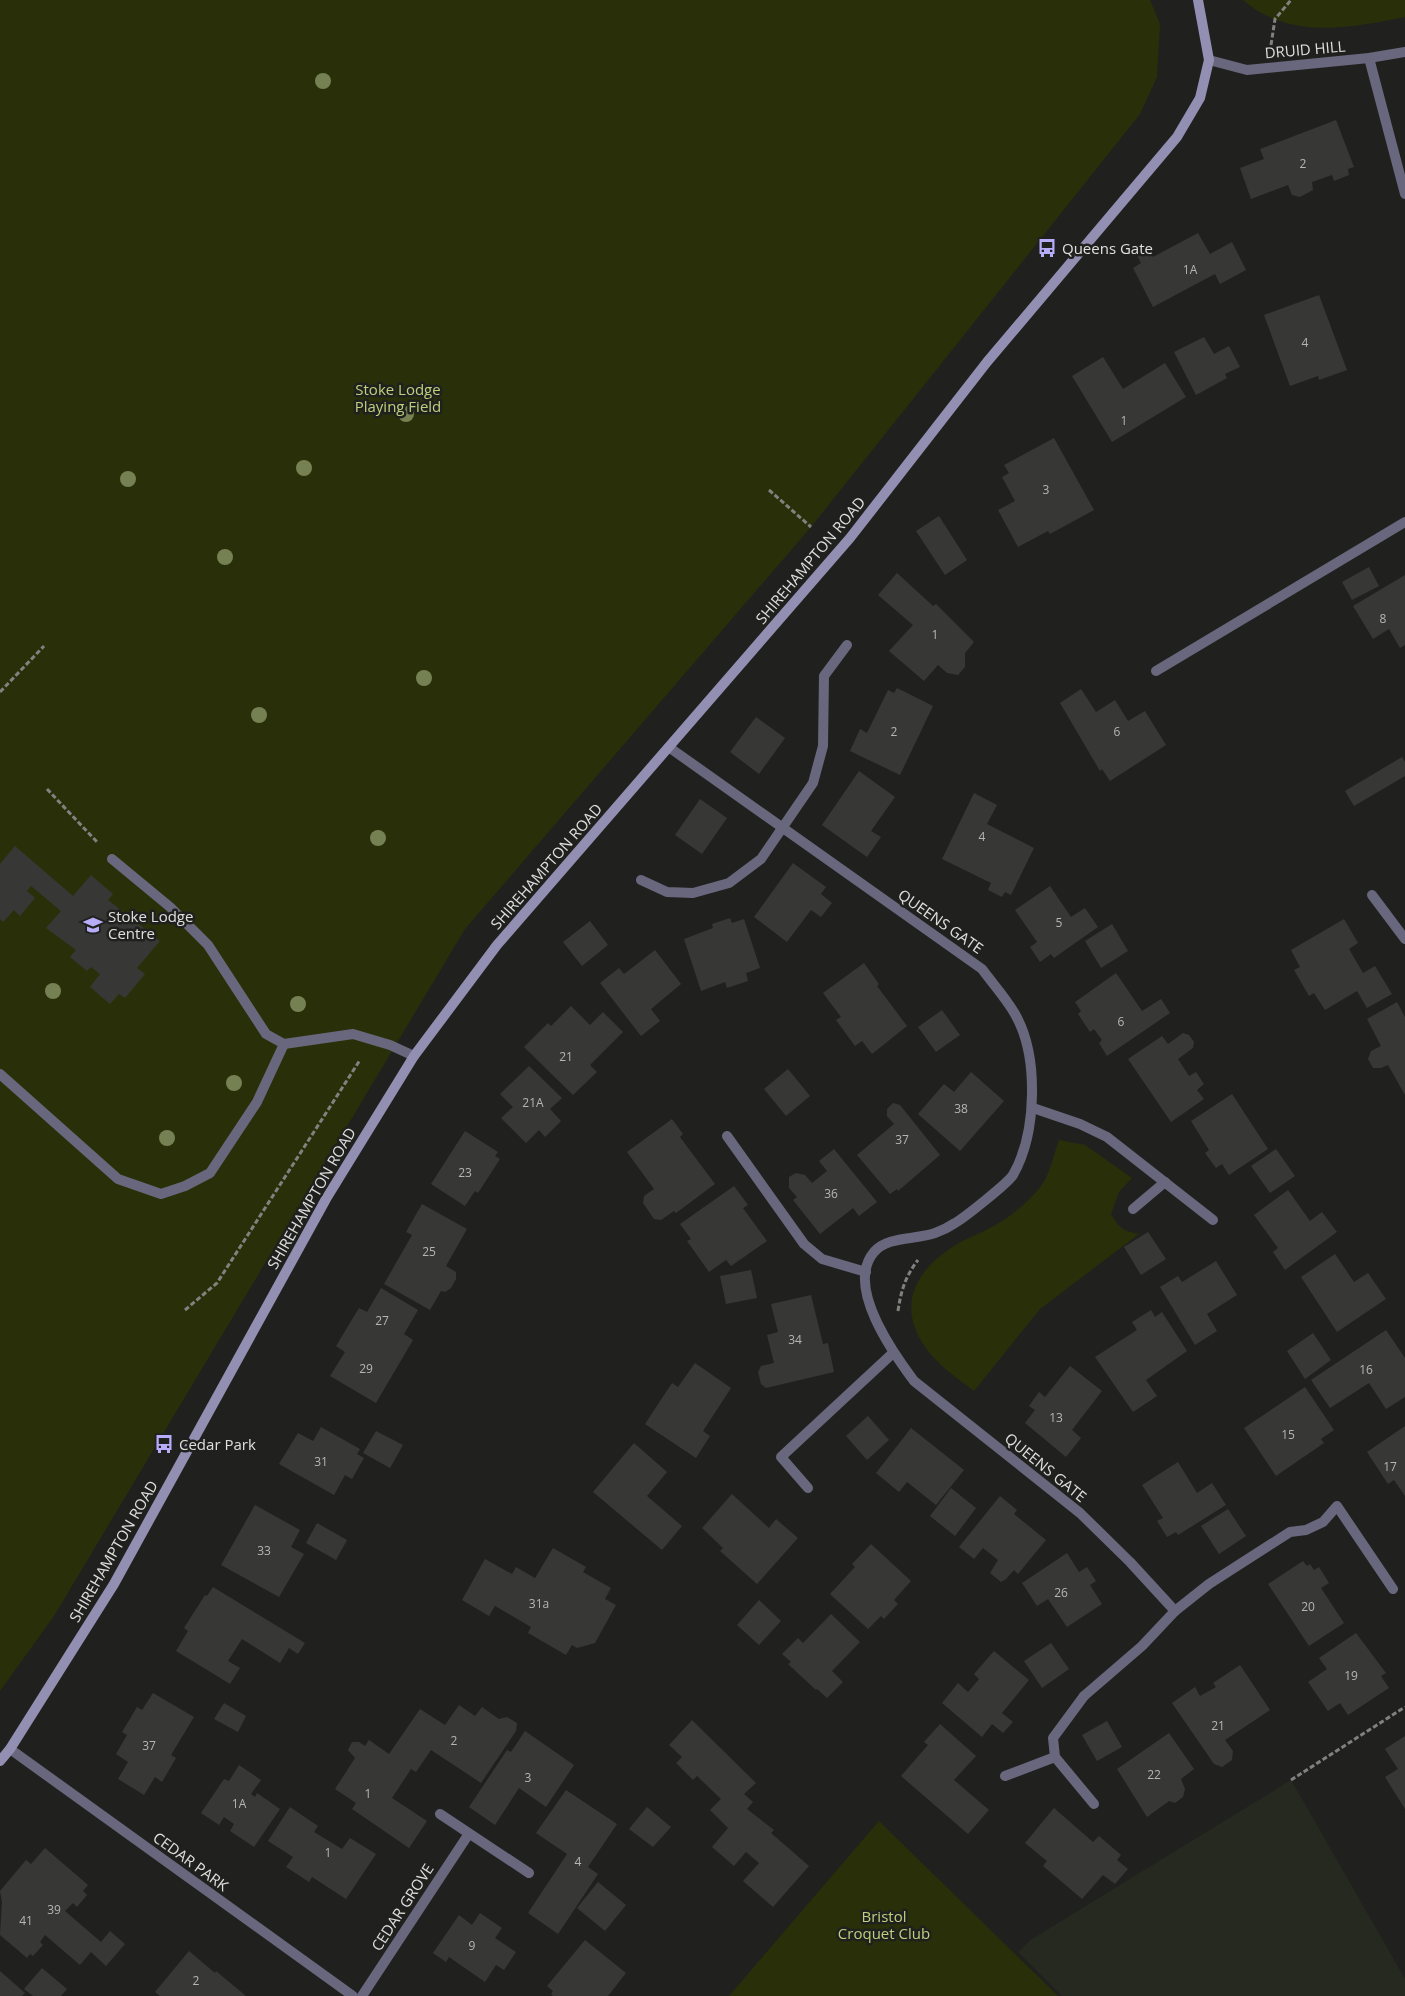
<svg xmlns="http://www.w3.org/2000/svg" width="1405" height="1996" font-family="'Open Sans',sans-serif">
  <style>
    .built { fill: #262920 }
    .green { fill: #293009 }
    .building { fill: #373835 }
    .lines { fill: none; stroke-linecap: round; stroke-linejoin: round }
    .path { stroke: #81827f; stroke-width: 3; stroke-dasharray: 5 2.5; stroke-linecap: butt }
    .lane { stroke: #69677d; stroke-width: 10 }
    .street { stroke: #69677d; stroke-width: 10 }
    .secondary { stroke: #938fb3; stroke-width: 10 }
    .tree { fill: #768153 }
    .labels { text-anchor: middle; dominant-baseline: central; stroke-width: 5; stroke-linejoin: round; paint-order: stroke }
    .number-label { font-size: 12px; fill: #b5b6b4 }
    .street-label { font-size: 15px; fill: #dfe0de; stroke: #20211e }
    .poi-label { font-size: 15px; fill: #dfe0de; stroke: #20211e; text-anchor: start }
    .park-label { font-size: 15px; fill: #bdd07e; stroke: #20211e }
  </style>
  <rect width="100%" height="100%" fill="#20211e"/>
  <path class="built" d="M1291,1780L1405,1979V1996H1062L1018,1952L1032,1939Z"/>
  <g class="green">
    <path d="M0,0H1150L1160,24L1157,77L1140,114L811,527L465,929L54,1616L0,1691Z"/>
    <path d="M1243,0H1405V17C1350,28 1289,40 1243,0Z"/>
    <path d="M1059,1140L1085,1145L1132,1178L1119,1192L1111,1214C1118,1227 1124,1232 1139,1234L1040,1309L974,1391C962,1382 949,1373 938,1362C896,1319 905,1277 954,1246C964,1239 977,1235 988,1229C1008,1219 1031,1201 1043,1183C1051,1171 1054,1153 1059,1140Z"/>
    <path d="M879,1821L1058,1996H729Z"/>
  </g>
  <g class="building">
    <path d="M1336,120L1354,167L1348,169L1349,175L1334,181L1332,175L1312,182L1313,190L1300,197L1292,195L1288,185L1251,199L1240,168L1264,159L1260,149Z"/>
    <path d="M1198,233L1210,254L1232,242L1246,270L1220,284L1215,274L1153,307L1133,268L1141,263L1136,254L1148,248L1153,257Z"/>
    <path d="M1319,295L1347,370L1319,380L1318,376L1290,386L1264,315Z"/>
    <path d="M1204,337L1214,354L1229,346L1240,367L1225,374L1227,378L1196,395L1174,352Z"/>
    <path d="M1103,357L1123,389L1165,363L1186,397L1112,442L1072,376Z"/>
    <path d="M1054,438L1094,510L1050,534L1048,531L1018,547L998,510L1015,501L1002,477L1009,473L1004,465Z"/>
    <path d="M939,516L967,560L945,575L916,531Z"/>
    <path d="M1369,567L1379,586L1352,600L1342,582Z"/>
    <path d="M897,573L933,606L936,604L974,642L965,653V667L958,675L947,673L938,665L924,681L889,651L913,625L878,595Z"/>
    <path d="M1405,575V645L1400,648L1389,629L1373,639L1353,606Z"/>
    <path d="M897,688L933,706L900,775L850,751L860,729L867,733L888,690L894,693Z"/>
    <path d="M1081,689L1096,712L1115,700L1128,721L1145,711L1166,745L1110,781L1102,769L1100,771L1060,703Z"/>
    <path d="M756,717L785,738L759,774L730,752Z"/>
    <path d="M1402,757L1405,762V776L1354,806L1345,791Z"/>
    <path d="M859,771L895,797L871,831L881,837L867,857L822,825Z"/>
    <path d="M974,793L997,805L987,824L1034,848L1011,895L1005,892L1002,897L988,890L991,883L942,859Z"/>
    <path d="M700,799L727,818L702,854L675,835Z"/>
    <path d="M15,846L73,896L91,875L113,894L108,900L160,941L137,968L145,974L125,998L119,994L110,1004L90,987L100,974L91,967L87,971L70,957L76,950L46,928L61,911L31,886L27,891L35,898L20,916L14,910L3,922L0,919V864Z"/>
    <path d="M793,863L826,887L821,894L832,903L821,917L811,910L787,942L754,917Z"/>
    <path d="M1050,886L1071,917L1085,908L1098,927L1054,958L1051,954L1040,962L1030,947L1037,942L1015,910Z"/>
    <path d="M730,918L732,923L744,919L760,968L746,973L748,981L727,988L725,982L701,991L684,939L713,928L712,924Z"/>
    <path d="M1344,919L1358,943L1349,949L1363,973L1375,966L1392,994L1367,1008L1357,991L1325,1010L1314,993L1309,996L1294,970L1300,967L1291,950Z"/>
    <path d="M590,921L608,945L582,966L563,942Z"/>
    <path d="M1112,924L1128,951L1101,968L1085,941Z"/>
    <path d="M655,950L681,984L651,1009L660,1021L641,1036L600,983L619,968L624,974Z"/>
    <path d="M864,963L879,984L877,986L907,1026L872,1054L862,1041L855,1046L836,1020L841,1017L823,993Z"/>
    <path d="M1116,973L1142,1011L1161,999L1170,1013L1107,1056L1099,1043L1102,1040L1094,1029L1090,1032L1078,1014L1081,1011L1075,1002Z"/>
    <path d="M1397,1002L1405,1017V1095L1388,1065L1381,1068H1373L1368,1059L1371,1051L1381,1046L1367,1019Z"/>
    <path d="M571,1006L590,1025L603,1012L623,1032L590,1065L597,1072L573,1095L524,1047L548,1023L551,1026Z"/>
    <path d="M942,1010L960,1035L936,1052L918,1027Z"/>
    <path d="M1183,1033L1189,1035L1194,1042L1193,1048L1178,1059L1189,1076L1196,1072L1204,1084L1197,1090L1204,1099L1171,1122L1128,1059L1162,1036L1168,1044Z"/>
    <path d="M529,1066L562,1098L550,1109L561,1121L545,1137L539,1130L526,1143L501,1118L513,1107L500,1094Z"/>
    <path d="M788,1069L810,1096L786,1116L764,1089Z"/>
    <path d="M971,1072L1004,1101L960,1151L918,1114L944,1084L954,1092Z"/>
    <path d="M1232,1094L1268,1149L1229,1175L1222,1164L1216,1168L1205,1153L1209,1150L1191,1121Z"/>
    <path d="M893,1103L900,1105L940,1155L898,1191L897,1189L890,1194L857,1155L894,1124L887,1116V1109Z"/>
    <path d="M672,1119L683,1134L680,1137L715,1184L676,1213L674,1211L661,1220L654,1219L643,1203L644,1196L654,1189L627,1152Z"/>
    <path d="M465,1131L498,1152L495,1156L500,1159L478,1193L475,1191L465,1206L431,1184Z"/>
    <path d="M834,1149L877,1202L859,1216L853,1208L820,1234L793,1200L797,1197L789,1188V1177L796,1173L805,1175L812,1183L827,1171L819,1161Z"/>
    <path d="M1276,1149L1295,1176L1270,1193L1251,1166Z"/>
    <path d="M734,1186L748,1205L743,1208L767,1241L731,1266L726,1260L709,1272L687,1241L691,1239L680,1224Z"/>
    <path d="M1288,1190L1310,1221L1322,1212L1337,1232L1285,1270L1273,1252L1278,1248L1254,1215Z"/>
    <path d="M422,1204L467,1229L446,1266L456,1272V1279L451,1288L445,1292L441,1291L430,1310L384,1284L412,1235L406,1232Z"/>
    <path d="M1148,1232L1166,1259L1141,1275L1124,1247Z"/>
    <path d="M1335,1254L1354,1282L1368,1273L1386,1299L1337,1332L1301,1277Z"/>
    <path d="M1216,1261L1237,1295L1207,1314L1217,1331L1195,1345L1160,1287L1178,1276L1182,1282Z"/>
    <path d="M751,1270L757,1298L726,1304L720,1276Z"/>
    <path d="M381,1288L418,1310L404,1334L413,1340L376,1403L330,1376L345,1352L336,1346L359,1308L367,1312Z"/>
    <path d="M811,1295L823,1344L828,1343L834,1372L766,1388L761,1384L758,1372L761,1366L774,1363L767,1335L778,1332L771,1304Z"/>
    <path d="M1151,1310L1155,1317L1162,1312L1187,1351L1146,1380L1157,1396L1133,1412L1095,1357L1137,1330L1132,1322Z"/>
    <path d="M1386,1330L1405,1358V1397L1386,1409L1369,1383L1330,1408L1311,1380Z"/>
    <path d="M1313,1333L1331,1360L1305,1379L1287,1351Z"/>
    <path d="M695,1363L731,1388L703,1431L710,1436L696,1458L645,1424L672,1383L678,1387Z"/>
    <path d="M1070,1366L1102,1391L1072,1430L1081,1438L1066,1457L1025,1423L1035,1410L1029,1406L1039,1392L1045,1397Z"/>
    <path d="M1305,1387L1334,1430L1321,1439L1324,1443L1276,1476L1244,1428Z"/>
    <path d="M868,1416L889,1440L867,1460L846,1436Z"/>
    <path d="M1405,1426V1496L1394,1480L1388,1484L1367,1452Z"/>
    <path d="M321,1427L360,1449L357,1454L364,1458L352,1479L345,1475L334,1495L279,1464L298,1433L313,1441Z"/>
    <path d="M911,1428L964,1470L936,1505L907,1482L899,1492L876,1473Z"/>
    <path d="M376,1431L403,1445L390,1468L363,1453Z"/>
    <path d="M634,1443L667,1472L647,1496L682,1526L662,1550L593,1492Z"/>
    <path d="M1178,1462L1197,1493L1212,1483L1226,1505L1178,1535L1176,1532L1167,1537L1157,1521L1163,1518L1142,1485Z"/>
    <path d="M951,1488L976,1508L955,1536L930,1516Z"/>
    <path d="M732,1494L769,1528L776,1519L798,1538L757,1584L720,1551L723,1548L702,1528Z"/>
    <path d="M1000,1496L1017,1510L1014,1514L1046,1540L1018,1574L1014,1570L1006,1579L1001,1582L990,1573L998,1560L983,1548L974,1559L959,1547Z"/>
    <path d="M255,1505L300,1530L291,1547L304,1554L279,1597L221,1565Z"/>
    <path d="M1228,1509L1246,1536L1219,1554L1201,1526Z"/>
    <path d="M317,1523L347,1540L336,1560L306,1543Z"/>
    <path d="M871,1544L911,1581L894,1600L898,1604L884,1619L881,1616L868,1629L830,1594L855,1567L852,1564Z"/>
    <path d="M553,1548L586,1567L583,1572L611,1588L605,1599L616,1605L595,1643L577,1648L572,1645L566,1655L528,1633L531,1627L495,1606L489,1616L462,1600L485,1559L512,1574L516,1567L535,1578Z"/>
    <path d="M1067,1553L1079,1572L1087,1567L1096,1581L1090,1585L1102,1604L1067,1627L1048,1599L1037,1606L1022,1583Z"/>
    <path d="M1303,1561L1307,1566L1310,1564L1314,1570L1319,1567L1329,1583L1321,1588L1344,1623L1309,1646L1268,1584Z"/>
    <path d="M213,1587L305,1643L298,1654L289,1648L280,1663L242,1639L228,1661L240,1668L230,1684L176,1651L188,1631L184,1628L205,1595L207,1596Z"/>
    <path d="M759,1600L781,1621L759,1645L737,1625Z"/>
    <path d="M831,1614L860,1642L832,1671L843,1682L827,1698L817,1689L816,1690L788,1664L791,1662L782,1654L798,1638L803,1643Z"/>
    <path d="M1356,1633L1386,1673L1381,1676L1389,1688L1348,1715L1340,1703L1328,1711L1308,1682L1327,1669L1319,1658Z"/>
    <path d="M1051,1643L1069,1669L1042,1688L1024,1661Z"/>
    <path d="M994,1651L1029,1680L1002,1713L1013,1722L1003,1733L992,1724L982,1737L942,1703L958,1683L968,1692L979,1679L974,1674Z"/>
    <path d="M1240,1665L1270,1710L1225,1740L1233,1751L1232,1760L1222,1767L1214,1764L1172,1703L1195,1687L1200,1696L1216,1687L1213,1683Z"/>
    <path d="M153,1693L194,1717L171,1755L176,1758L162,1782L155,1777L144,1795L118,1779L128,1762L116,1754L127,1735L122,1732L137,1707L142,1710Z"/>
    <path d="M224,1703L246,1716L238,1732L214,1719Z"/>
    <path d="M459,1705L475,1716L482,1707L499,1719L507,1717L517,1723L516,1731L481,1783L431,1750L416,1772L411,1769L392,1798L427,1821L409,1848L352,1809L356,1803L335,1789L355,1758L348,1750L352,1742H359L365,1746L369,1740L389,1754L420,1709L445,1725Z"/>
    <path d="M692,1720L756,1783L744,1794L753,1802L747,1809L774,1830L771,1833L809,1866L773,1907L743,1881L759,1863L746,1852L734,1866L712,1847L728,1828L710,1810L721,1799L697,1776L693,1780L676,1763L682,1757L669,1745Z"/>
    <path d="M1107,1721L1122,1747L1097,1761L1082,1735Z"/>
    <path d="M940,1724L976,1756L954,1780L989,1810L968,1834L901,1776L928,1745L924,1742Z"/>
    <path d="M525,1731L574,1765L546,1807L519,1788L495,1825L469,1807L507,1750L511,1752Z"/>
    <path d="M1169,1733L1194,1769L1181,1779L1185,1789L1183,1797L1175,1803L1169,1801L1147,1817L1117,1769Z"/>
    <path d="M1405,1736V1809L1385,1777L1398,1769L1385,1749Z"/>
    <path d="M239,1765L261,1780L251,1794L255,1797L257,1793L280,1809L254,1847L230,1831L234,1824L224,1817L219,1825L201,1813L224,1779L229,1781Z"/>
    <path d="M566,1790L617,1824L588,1867L598,1874L558,1934L528,1913L567,1854L536,1833Z"/>
    <path d="M290,1807L318,1826L314,1832L342,1849L350,1838L376,1854L346,1899L312,1877L309,1882L286,1867L293,1857L268,1841Z"/>
    <path d="M647,1807L671,1827L653,1847L629,1829Z"/>
    <path d="M1054,1808L1093,1842L1099,1836L1121,1855L1117,1860L1128,1869L1115,1884L1103,1875L1082,1899L1043,1866L1047,1861L1025,1843Z"/>
    <path d="M45,1848L88,1885L83,1891L87,1895L77,1907L73,1903L65,1911L101,1942L110,1931L125,1944L106,1966L91,1952L80,1965L45,1935L40,1942L43,1945L33,1956L30,1954L27,1958L0,1935L2,1902L0,1891L26,1860L31,1864Z"/>
    <path d="M598,1882L626,1905L605,1931L577,1908Z"/>
    <path d="M480,1913L502,1928L495,1938L516,1952L504,1970L496,1965L485,1982L449,1957L446,1962L433,1953L459,1915L472,1925Z"/>
    <path d="M585,1940L626,1973L608,1996H553L551,1994L553,1991L547,1986Z"/>
    <path d="M189,1951L215,1973L216,1971L246,1996H160L155,1992Z"/>
    <path d="M42,1968L67,1989L61,1996H33L24,1989Z"/>
    <path d="M0,1971L25,1993L22,1996H0Z"/>
  </g>
  <g class="lines">
    <g class="path">
      <path d="M1271,45L1275,19L1291,0"/>
      <path d="M769,490L811,527"/>
      <path d="M0,692L44,646"/>
      <path d="M47,789L98,843"/>
      <path d="M185,1310L217,1283L360,1060"/>
      <path d="M898,1311C901,1291 905,1277 918,1260"/>
      <path d="M1291,1780L1405,1707"/>
    </g>
    <g class="lane">
      <path d="M1156,671L1405,522"/>
      <path d="M112,859L170,907L208,945L266,1034L284,1044L353,1034L390,1045L414,1056"/>
      <path d="M1372,895L1405,939"/>
      <path d="M0,1074L118,1179L161,1194L185,1186L210,1173L257,1102L284,1044"/>
      <path d="M1084,1696L1053,1738L1055,1757L1094,1804"/>
      <path d="M1005,1776L1055,1757"/>
    </g>
    <g class="street">
      <path d="M1369,58L1405,194"/>
      <path d="M1209,60L1247,70L1369,58L1405,52"/>
      <path d="M670,748L982,969C993,984 1006,998 1015,1014C1039,1056 1037,1133 1013,1175C1008,1183 964,1218 955,1223C949,1227 941,1231 935,1233C916,1240 887,1236 874,1252C845,1286 893,1353 914,1381L1080,1513L1130,1562L1175,1611"/>
      <path d="M641,880L667,892L693,893L729,883L761,859L813,783L823,746L824,676L847,645"/>
      <path d="M1033,1108L1080,1124L1107,1137L1213,1220"/>
      <path d="M727,1136L804,1244L822,1259L866,1272"/>
      <path d="M1133,1209L1165,1182"/>
      <path d="M808,1488L781,1457L893,1353"/>
      <path d="M1084,1696L1142,1646L1175,1611L1209,1584L1290,1532L1306,1530L1323,1522L1337,1506L1393,1589"/>
      <path d="M10,1749L353,1996"/>
      <path d="M440,1814L529,1873"/>
      <path d="M362,1996L468,1835"/>
    </g>
    <path class="secondary" d="M0,1761L10,1749L114,1584L326,1199L414,1056L497,945L850,538L987,362L1177,137L1200,98L1209,60L1198,0"/>
  </g>
  <g class="tree">
    <circle cx="323" cy="81" r="8"/>
    <circle cx="406" cy="414" r="8"/>
    <circle cx="304" cy="468" r="8"/>
    <circle cx="128" cy="479" r="8"/>
    <circle cx="225" cy="557" r="8"/>
    <circle cx="424" cy="678" r="8"/>
    <circle cx="259" cy="715" r="8"/>
    <circle cx="378" cy="838" r="8"/>
    <circle cx="53" cy="991" r="8"/>
    <circle cx="298" cy="1004" r="8"/>
    <circle cx="234" cy="1083" r="8"/>
    <circle cx="167" cy="1138" r="8"/>
  </g>
  <defs>
    <g id="bus-bare" transform="scale(1.5)"><path d="M-5-6H5V4H4V6H2V4H-2V6H-4V4H-5ZM-3.5-4V0h7V-4ZM-3.5 1.2v1.5H-2V1.2ZM2 1.2v1.5H3.5V1.2Z" fill="#b6acf8" stroke="#20211e" stroke-width="2.5" paint-order="stroke"/></g>
    <g id="university-bare" transform="scale(1.5)"><path d="M0-5L7-2L0 1L-7-2ZM-4 1L0 2.5L4 1V4Q0 6-4 4Z" fill="#b6acf8" stroke="#20211e" stroke-width="2.5" paint-order="stroke"/></g>
  </defs>
  <g fill-rule="evenodd">
    <use href="#bus-bare" x="1047" y="248"/>
    <use href="#university-bare" x="93" y="925"/>
    <use href="#bus-bare" x="164" y="1444"/>
  </g>
  <g class="labels">
    <g class="number-label">
      <text x="1303" y="163">2</text>
      <text x="1190" y="269">1A</text>
      <text x="1305" y="342">4</text>
      <text x="1124" y="420">1</text>
      <text x="1046" y="489">3</text>
      <text x="1383" y="618">8</text>
      <text x="935" y="634">1</text>
      <text x="894" y="731">2</text>
      <text x="1117" y="731">6</text>
      <text x="982" y="836">4</text>
      <text x="1059" y="922">5</text>
      <text x="1121" y="1021">6</text>
      <text x="566" y="1056">21</text>
      <text x="533" y="1102">21A</text>
      <text x="961" y="1108">38</text>
      <text x="902" y="1139">37</text>
      <text x="465" y="1172">23</text>
      <text x="831" y="1193">36</text>
      <text x="429" y="1251">25</text>
      <text x="382" y="1320">27</text>
      <text x="795" y="1339">34</text>
      <text x="366" y="1368">29</text>
      <text x="1366" y="1369">16</text>
      <text x="1056" y="1417">13</text>
      <text x="1288" y="1434">15</text>
      <text x="321" y="1461">31</text>
      <text x="1390" y="1466">17</text>
      <text x="264" y="1550">33</text>
      <text x="1061" y="1592">26</text>
      <text x="539" y="1603">31a</text>
      <text x="1308" y="1606">20</text>
      <text x="1351" y="1675">19</text>
      <text x="1218" y="1725">21</text>
      <text x="454" y="1740">2</text>
      <text x="149" y="1745">37</text>
      <text x="1154" y="1774">22</text>
      <text x="528" y="1777">3</text>
      <text x="368" y="1793">1</text>
      <text x="239" y="1803">1A</text>
      <text x="328" y="1852">1</text>
      <text x="578" y="1861">4</text>
      <text x="54" y="1909">39</text>
      <text x="26" y="1920">41</text>
      <text x="472" y="1945">9</text>
      <text x="196" y="1980">2</text>
    </g>
    <g class="street-label">
      <text transform="translate(1305 49) rotate(-5)">DRUID HILL</text>
      <text transform="translate(810 560) rotate(-50)">SHIREHAMPTON ROAD</text>
      <text transform="translate(546 866) rotate(-49)">SHIREHAMPTON ROAD</text>
      <text transform="translate(941 921) rotate(35)">QUEENS GATE</text>
      <text transform="translate(311 1198) rotate(-60)">SHIREHAMPTON ROAD</text>
      <text transform="translate(1046 1467) rotate(39)">QUEENS GATE</text>
      <text transform="translate(113 1551) rotate(-60)">SHIREHAMPTON ROAD</text>
      <text transform="translate(191 1861) rotate(36)">CEDAR PARK</text>
      <text transform="translate(402 1907) rotate(-57)">CEDAR GROVE</text>
    </g>
    <g class="poi-label">
      <text x="1062" y="248">Queens Gate</text>
      <text x="108" y="916">Stoke Lodge<tspan x="108" dy="17">Centre</tspan></text>
      <text x="179" y="1444">Cedar Park</text>
    </g>
    <g class="park-label">
      <text x="398" y="389">Stoke Lodge<tspan x="398" dy="17">Playing Field</tspan></text>
      <text x="884" y="1916">Bristol<tspan x="884" dy="17">Croquet Club</tspan></text>
    </g>
  </g>
</svg>
